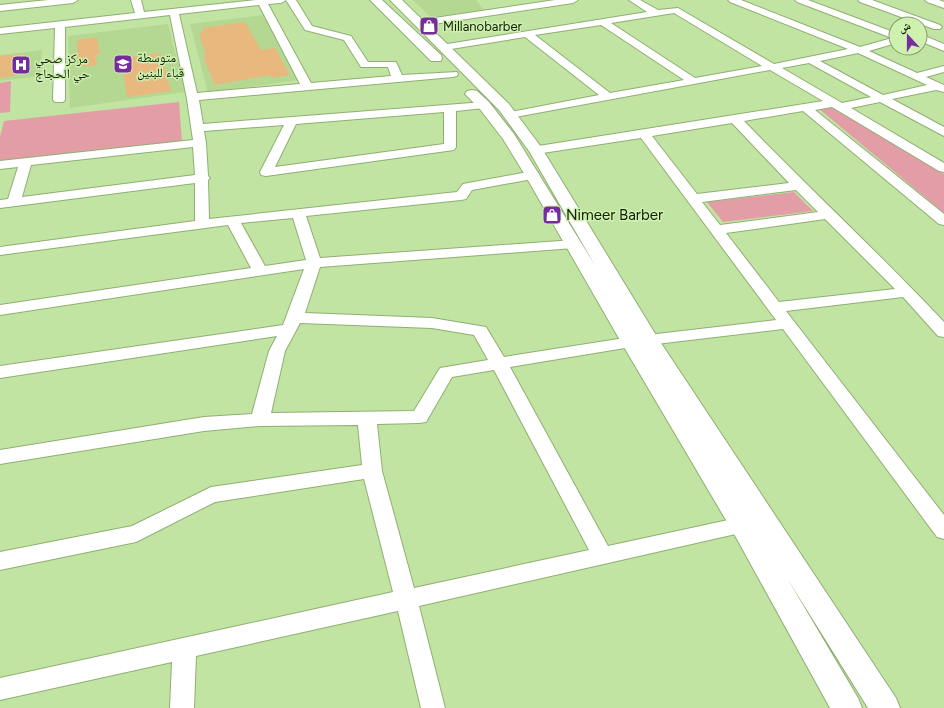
<svg xmlns="http://www.w3.org/2000/svg" width="944" height="708" font-family="Figtree,'Noto Naskh Arabic',sans-serif">
  <style>
    .built { fill: #b4d892 }
    .green { fill: #e39da7 }
    .building { fill: #e9b87f }
    .lines { fill: none; stroke-linecap: round; stroke-linejoin: round }
    .minor-casing { stroke: #8faf71; stroke-width: 2 }
    .major-casing { stroke: #8faf71; stroke-width: 2 }
    .minor { fill: #fff; fill-rule: evenodd }
    .major { fill: #fff; fill-rule: evenodd }
    .labels { text-anchor: middle; dominant-baseline: central; stroke-width: 3; stroke-linejoin: round; paint-order: stroke }
    .far-poi-label { font-size: 13px; fill: #131f06; stroke: #cef1b0; text-anchor: start }
    .poi-label { font-size: 15px; fill: #131f06; stroke: #cef1b0; text-anchor: start }
  </style>
  <rect width="100%" height="100%" fill="#c2e4a3"/>
  <g class="built">
    <path d="M413,0H476L484,10L430,17Z"/>
    <path d="M265,15L299,80L208,93L190,24Z"/>
    <path d="M168,24L185,92L70,108L68,36Z"/>
    <path d="M42,50L40,76L0,81V55Z"/>
  </g>
  <g class="green">
    <path d="M11,81L10,112L0,113V83Z"/>
    <path d="M179,102L182,142L0,164V137L4,121Z"/>
    <path d="M832,106L944,174V213L818,108Z"/>
    <path d="M794,192L813,211L723,222L707,202Z"/>
  </g>
  <g class="building">
    <path d="M245,22L261,50L275,48L290,75L271,78L270,75L215,85L203,57H206L199,33L204,32L202,28Z"/>
    <path d="M97,37L100,54L96,55L97,65L78,67L77,40Z"/>
    <path d="M161,53L171,91L127,97L121,58Z"/>
    <path d="M20,54L18,75L0,78V56Z"/>
  </g>
  <g class="lines">
    <g class="minor-casing">
      <g id="minor">
        <path d="M48,0H78L73,3L0,11V5Z"/>
        <path d="M131,0H141L144,12L256,0H286L281,3L268,4L311,83L391,76L388,67H361L344,40L305,30L286,0H296L312,26L351,36L368,62H396L402,75L457,72L458,74L457,76L453,77L199,100L203,124L484,102L488,103L490,105L488,107L484,108L456,111V147L454,150L266,176L261,175L260,172L284,125L204,131L206,143L208,176L210,178L208,180L209,219L457,192L463,184L533,171L538,172L539,175L538,178L472,190L466,199L461,200L306,216L320,258L574,240L579,241L581,244L579,247L574,248L320,267L305,313L432,318L486,327L504,357L631,337L776,320L641,138L536,154L532,153L530,150L532,147L823,101L770,70L510,118L506,117L504,115L506,113L599,95L525,37L445,50L440,47L441,45L647,12L629,0H640L658,10L678,8L774,64L848,49L730,2L728,0H741L860,47L892,38L797,2L795,0H808L896,33V43L869,51L917,73L944,66V72L926,77L944,85V92L936,90L892,99L944,127V136L880,102L851,108L944,163V172L939,171L832,107L815,110L944,214V225L939,224L803,111L744,121C810,189 879,253 944,322V337L938,336L903,297L786,311L944,515V539L937,537L783,329L631,347L510,367L608,546L742,517L749,519L752,525L749,531L419,606L445,708H421L398,611L196,656L194,708H170L172,662L0,700V678L393,592L364,479L215,502L136,542L0,570V552L132,526L211,487L362,465L358,425L260,426L204,431L0,464V450L204,417L252,414L269,351L277,336L0,378V366L283,325L304,269L0,315V305L251,268L228,225L0,255V247L195,221V183L0,208V200L8,199L18,167L0,169V161L193,140L187,99L170,15L65,27V100L63,102H55L53,100L55,28L0,34V28L135,13ZM259,5L300,84L197,93L179,14ZM674,13L762,66L695,78L611,23ZM601,25L684,80L610,93L535,35ZM858,53L927,85L883,95L820,61ZM809,63L871,97L842,103L782,68ZM444,112V144L275,167L296,124ZM732,123L789,183L697,194L652,136ZM193,147L195,175L22,197L31,165ZM796,190L818,212L720,225L702,202ZM293,218L306,260L265,266L241,223ZM825,219L895,289L779,302L726,233ZM300,323L432,328L474,335L488,360L440,368L414,411L271,413L285,351ZM494,370L589,550L414,588L382,471L377,424L419,423L426,422L452,377Z"/>
        <path d="M555,0H578L573,3L421,26L416,23L421,20Z"/>
        <path d="M858,0H872L940,25L942,27L940,29H934L860,2Z"/>
        <path d="M925,0H939L944,2V8L927,2Z"/>
        <path d="M920,34L944,44V51L920,41Z"/>
      </g>
    </g>
    <g class="major-casing">
      <g id="major">
        <path d="M370,0H382L441,55L442,58L441,61H431Z"/>
        <path d="M390,0H402L509,104L541,147L659,340L896,698L900,708H868L787,578L858,698L862,708H830L733,532L621,342L525,175L503,139L479,108L465,94L467,91L472,90L477,91L489,102L514,134L596,267L529,151L499,110Z"/>
      </g>
    </g>
    <use href="#minor" class="minor"/>
    <use href="#major" class="major"/>
  </g>
  <defs>
    <g id="shop-square" transform="scale(1)"><rect x="-9" y="-9" width="18" height="18" rx="4" fill="#762c9e" stroke="#cef1b0"/><path d="M-5-2.5h2.3a2.7 3.5 0 0 1 5.4 0H5L5.5 6h-11ZM-1.5-2.5h3a1.5 2.3 0 0 0-3 0Z" fill="#fff"/></g>
    <g id="school-square" transform="scale(1)"><rect x="-9" y="-9" width="18" height="18" rx="4" fill="#762c9e" stroke="#cef1b0"/><path d="M0-5L7-2L0 1L-7-2ZM-4 1L0 2.5L4 1V4Q0 6-4 4Z" fill="#fff"/></g>
    <g id="hospital-square" transform="scale(1)"><rect x="-9" y="-9" width="18" height="18" rx="4" fill="#762c9e" stroke="#cef1b0"/><path d="M-5-5h3v3.5h4V-5h3V5h-3V1.5h-4V5h-3Z" fill="#fff"/></g>
  </defs>
  <g fill-rule="evenodd">
    <use href="#shop-square" x="429" y="26"/>
    <use href="#school-square" x="123" y="64"/>
    <use href="#hospital-square" x="21" y="65"/>
    <use href="#shop-square" x="552" y="215"/>
  </g>
  <g class="labels">
    <g class="far-poi-label">
      <text x="443" y="26">Millanobarber</text>
      <text x="137" y="57">متوسطة<tspan x="137" dy="15">قباء للبنين</tspan></text>
      <text x="35" y="58">مركز صحي<tspan x="35" dy="15">حي الحجاج</tspan></text>
    </g>
    <g class="poi-label">
      <text x="566" y="215">Nimeer Barber</text>
    </g>
  </g>
  <g transform="translate(908 36) rotate(339)"><circle r="19" fill="#cef1b0" stroke="#839d6c"/>
  <path d="M0-3L7 15L0 10L-7 15Z" fill="#762c9e"/>
  <text y="-6" font-size="11" font-weight="bold" text-anchor="middle" fill="#131f06">ش</text>
  </g>
</svg>
